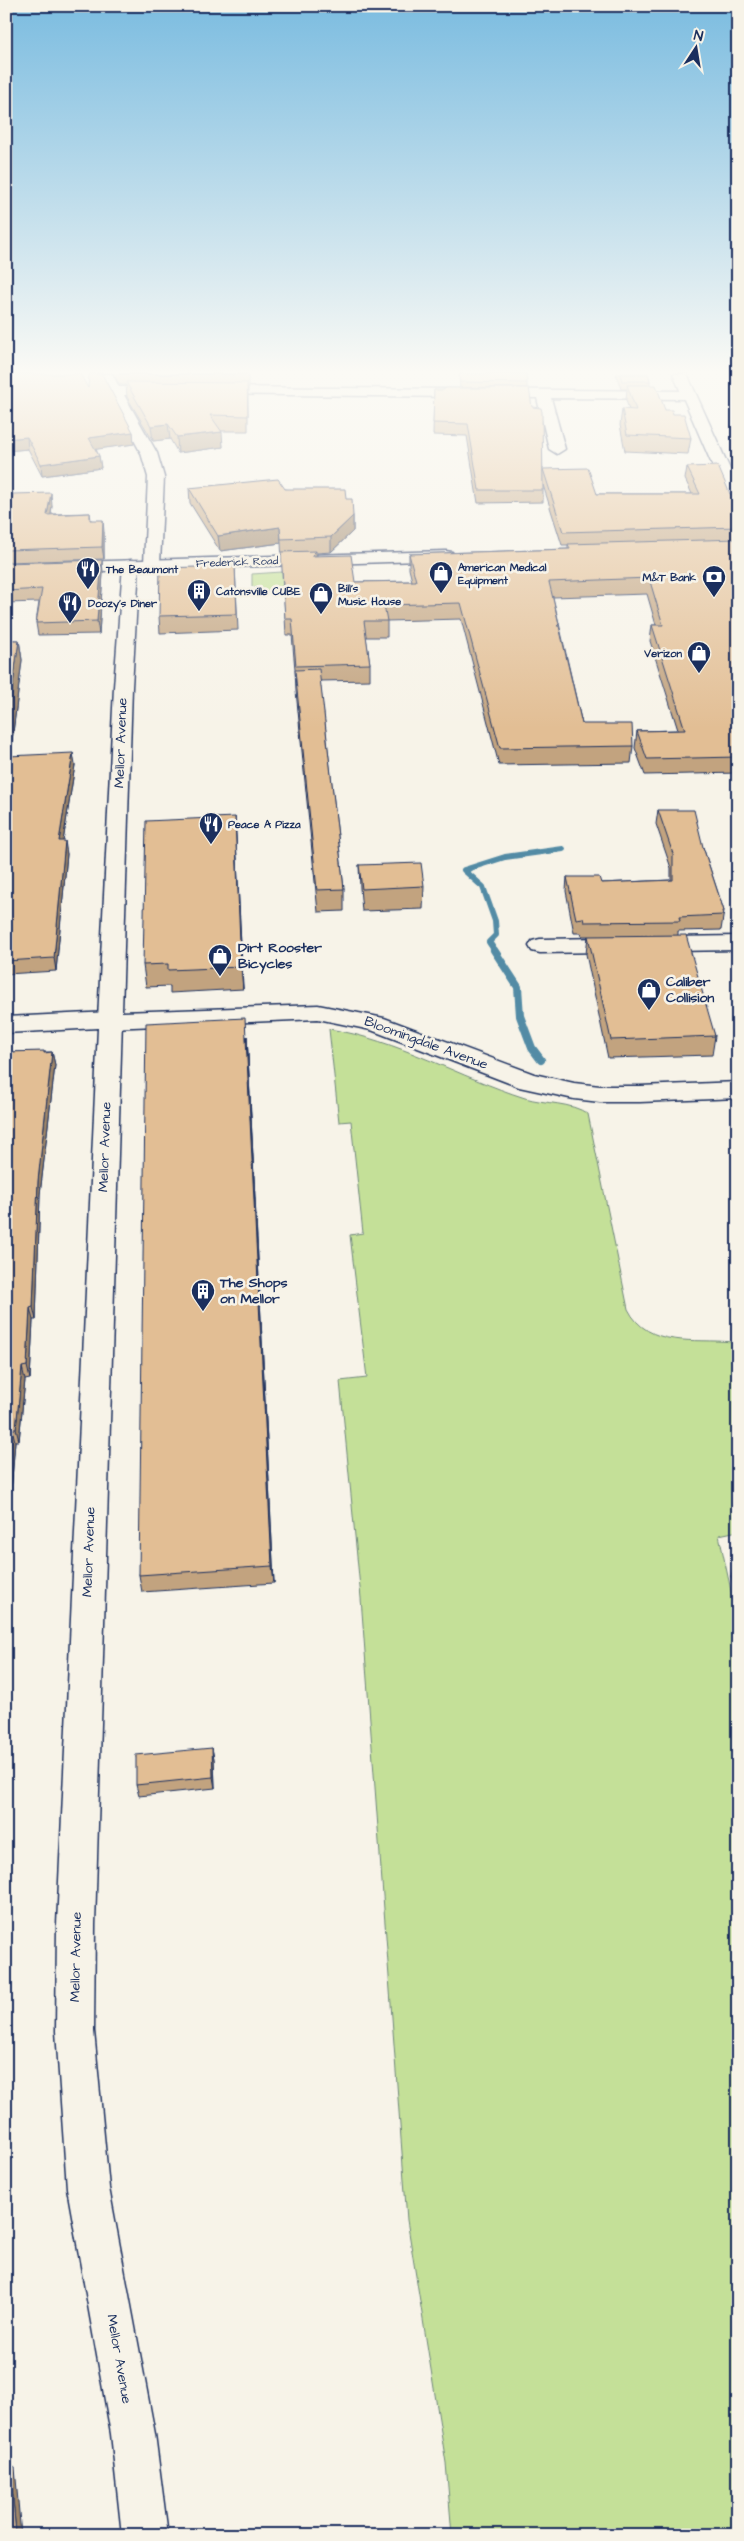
<svg xmlns="http://www.w3.org/2000/svg" width="744" height="2541" font-family="'Architects Daughter',sans-serif">
  <style>
    .green { fill: #c4e098; stroke: #70887b }
    .lines { fill: none; stroke-linecap: round; stroke-linejoin: round }
    .stream-far1 { stroke: #538ba5; stroke-width: 6 }
    .stream { stroke: #538ba5; stroke-width: 8 }
    .street-casing { stroke: #1b2f5e; stroke-width: 3 }
    .secondary-casing { stroke: #1b2f5e; stroke-width: 3 }
    .primary-casing { stroke: #1b2f5e; stroke-width: 3 }
    .street { fill: #f7f3e8; fill-rule: evenodd }
    .secondary { fill: #f7f3e8; fill-rule: evenodd }
    .primary { fill: #f7f3e8; fill-rule: evenodd }
    .wall { fill: #c2a37f; stroke: #1b2f5e }
    .shaded-wall { fill: #9e8568; stroke: #1b2f5e }
    .building { fill: #e2be94; stroke: #1b2f5e }
    .labels { text-anchor: middle; dominant-baseline: central; stroke-width: 5; stroke-linejoin: round; paint-order: stroke }
    .far-street-label { font-size: 11px; fill: #1b2f5e; stroke: #f7f3e8 }
    .far-poi-label { font-size: 11px; font-weight: bold; fill: #1b2f5e; stroke: #f7f3e8; text-anchor: start }
    .street-label { font-size: 14px; fill: #1b2f5e; stroke: #f7f3e8 }
    .poi-label { font-size: 14px; font-weight: bold; fill: #1b2f5e; stroke: #f7f3e8; text-anchor: start }
  </style>
  <rect width="100%" height="100%" fill="#f7f3e8"/>
  <filter id="ink" filterUnits="userSpaceOnUse"><feTurbulence type="fractalNoise" baseFrequency=".02" numOctaves="2"/><feDisplacementMap in="SourceGraphic" scale="10" xChannelSelector="R" yChannelSelector="G"/><feConvolveMatrix kernelMatrix="1 2 1 2 8 2 1 2 1" color-interpolation-filters="sRGB"/></filter>
  <g filter="url(#ink)">
    <g class="green">
      <path d="M282,572L283,595H277L252,586V574Z"/>
      <path d="M329,1029C398,1040 459,1077 525,1098C545,1104 571,1102 588,1114L628,1309C648,1349 695,1338 732,1342L738,1358V1531L719,1535L738,1623V2535H452L446,2463L407,2220L361,1598L340,1381L367,1378L350,1235L363,1233L351,1121L339,1122Z"/>
    </g>
    <g class="lines">
      <path class="stream-far1" d="M495,951L489,942L496,935L495,921L483,887L464,870L505,857L563,849"/>
      <path class="stream" d="M494,950L518,987L520,1016L532,1048L541,1060"/>
      <g class="street-casing">
        <g id="street">
          <path d="M98,374H112L119,387H163L170,391L163,395H124L157,453L164,477L160,564L158,568H146L144,564L148,477L141,453Z"/>
          <path d="M211,387L689,391L696,395L689,399L551,398L565,449L557,454L549,449L537,398L206,394L204,391Z"/>
          <path d="M738,936V950L540,953L532,951L529,946L532,941L540,939Z"/>
          <path d="M110,1012L118,1015L122,1020L95,1925L94,2031L109,2188L155,2434L168,2535H122L111,2434L67,2188L56,2031L57,1925L98,1028L6,1033V1017Z"/>
        </g>
      </g>
      <g class="secondary-casing">
        <g id="secondary">
          <path d="M673,374H687L738,487V511L730,506Z"/>
          <path d="M131,560L137,561L139,565L132,687L122,1012L318,1005L384,1018L534,1074L574,1083L600,1086H640L738,1082V1098L640,1102H600L574,1099L519,1087L371,1030L318,1019L110,1028L102,1025L98,1020L114,687L123,565L125,561Z"/>
        </g>
      </g>
      <g class="primary-casing">
        <path id="primary" d="M446,551L452,552L454,556L452,560L6,574V564Z"/>
      </g>
      <use href="#street" class="street"/>
      <use href="#secondary" class="secondary"/>
      <use href="#primary" class="primary"/>
    </g>
    <g class="wall">
      <path d="M113,374H248V431H221L223,447L178,453L170,439L153,441L127,397L126,385H120Z"/>
      <path d="M459,374H526L527,383V388H460Z"/>
      <path d="M616,374H648L650,381V385L665,410L673,414L691,438L688,454L625,451L620,425L622,409L629,410L626,400L627,389H621Z"/>
      <path d="M88,388L133,432L134,444L96,449L99,456L101,468L42,476L28,449L6,451Z"/>
      <path d="M434,390L532,407L543,471L597,494H692L685,479L687,467L738,499V773L645,775L635,748L637,731L678,730L650,641L652,625H656L647,594L553,597L582,724L633,746L631,763L499,765L461,619L387,621V637H366L370,664V680L320,681L344,889V911L318,912L296,691L295,670L292,635H286L281,543L220,551L190,503L189,488L285,489L346,499L353,516V531L331,552L317,553V556L355,582L412,581L409,569V554L568,549V545H562L543,485V502L478,503L467,436L433,435Z"/>
      <path d="M738,467V482L736,478Z"/>
      <path d="M6,501L52,506L51,514L90,513L91,520L104,532V559L6,562Z"/>
      <path d="M102,560L103,573L99,634L38,635L36,623L39,602L6,603V563Z"/>
      <path d="M235,566L238,630L160,633L159,616Z"/>
      <path d="M6,640H19L22,660L10,756L75,765L63,841L67,854L56,971L6,974V763L8,757H6Z"/>
      <path d="M658,810L703,847L724,911L721,930L678,931V935L715,1036L712,1055L608,1058L586,954L588,936H582L581,933H574L566,891L567,877L601,883L671,880V868L656,824Z"/>
      <path d="M235,817L243,989L170,993V986L146,987L143,965Z"/>
      <path d="M359,865L424,886L423,909L362,911L360,888Z"/>
      <path d="M247,1036L274,1583L142,1592L139,1575Z"/>
      <path d="M6,1052H52L55,1065L40,1194L36,1320H33L30,1379L25,1380L19,1441H15L6,1554Z"/>
      <path d="M737,1556H738V1606L731,1576Z"/>
      <path d="M212,1748L214,1759L215,1788L139,1796L136,1785Z"/>
    </g>
    <g class="shaded-wall">
      <path d="M168,424L170,439L153,441L151,426Z"/>
      <path d="M133,432L134,444L91,450L89,438Z"/>
      <path d="M222,432L223,447L178,453L177,437Z"/>
      <path d="M27,437L28,449L6,451V439Z"/>
      <path d="M99,456L101,468L42,476L41,464Z"/>
      <path d="M51,493L52,506L49,527L47,515Z"/>
      <path d="M353,516V531L331,552V537Z"/>
      <path d="M103,520L104,532V559L102,547Z"/>
      <path d="M280,527L281,543L220,551L218,536Z"/>
      <path d="M316,551L317,567L311,556Z"/>
      <path d="M102,560L103,573L99,634L97,621Z"/>
      <path d="M19,640L22,660L10,757L6,735Z"/>
      <path d="M73,753L75,765L61,854L59,841Z"/>
      <path d="M235,817L236,839L243,989L241,967Z"/>
      <path d="M65,841L67,854L56,971L54,958Z"/>
      <path d="M247,1036L274,1583L272,1566Z"/>
      <path d="M52,1052L55,1065L40,1194L36,1320L33,1307L38,1181Z"/>
      <path d="M30,1308L33,1320L30,1379L27,1366Z"/>
      <path d="M22,1367L25,1380L19,1441L16,1429Z"/>
      <path d="M12,1429L15,1441L6,1554V1501Z"/>
      <path d="M212,1748L214,1759L215,1788L213,1777Z"/>
      <path d="M10,2463L15,2468L21,2535H16Z"/>
    </g>
    <g class="building">
      <path d="M6,374H80L88,388L89,374H102L133,432L89,438L99,456L41,464L27,437L6,439Z"/>
      <path d="M119,374H247V375Z"/>
      <path d="M459,374H526L527,383L460,382Z"/>
      <path d="M620,374H648L650,381H622Z"/>
      <path d="M126,382L247,383L248,416L210,415L222,432L177,437L168,424L151,426Z"/>
      <path d="M627,385H656L665,410H672L673,414H684L691,438L627,435L622,409L636,410Z"/>
      <path d="M446,388H529L532,407L541,408L542,412L543,490H479L468,424L433,423L434,390H443Z"/>
      <path d="M718,466L730,494L738,499V527L563,532L543,469L588,468L597,494H700L687,467Z"/>
      <path d="M278,479L285,489H345L346,499H352L353,516L331,537L281,539L280,527L218,536L189,488Z"/>
      <path d="M51,493L47,515L90,513V520H103L102,547L6,550V501H12L13,494Z"/>
      <path d="M738,539V757L647,759L637,731L685,730L652,625H663L649,578L549,582L559,624L557,626H559L582,724H632L633,746L500,748L461,603L384,605L387,621H364L370,664L296,666L292,619H285L281,552L316,551L311,556L351,555L355,582L416,581L409,554L570,549L568,544Z"/>
      <path d="M102,560L97,621L36,623L42,589L6,591V563Z"/>
      <path d="M235,566L237,614L159,616L160,568Z"/>
      <path d="M6,640H19L6,735Z"/>
      <path d="M319,669L344,889L317,890L295,670Z"/>
      <path d="M73,753L59,841H65L54,958L6,961V763L8,756Z"/>
      <path d="M658,810H694L703,847L724,911H722L723,915L679,917L680,921L584,922L583,918L576,919L567,877H599L601,883L673,880V854Z"/>
      <path d="M235,817L241,967L168,970V964L143,965L146,821Z"/>
      <path d="M421,863L424,886L362,889L359,865Z"/>
      <path d="M686,935L715,1036L611,1040L588,936Z"/>
      <path d="M245,1018L272,1566L139,1575L146,1023Z"/>
      <path d="M44,1051V1053L52,1052L38,1181L33,1307L30,1308L27,1366L22,1367L16,1429H12L6,1501V1052Z"/>
      <path d="M212,1748L213,1777L136,1785V1755Z"/>
      <path d="M10,2463L16,2535H6V2464Z"/>
    </g>
  </g>
  <linearGradient id="sky" x2="0" y2="1"><stop stop-color="#7bbce0"/><stop offset="0.51" stop-color="#fbfaf5"/><stop offset="1" stop-color="#fbfaf5" stop-opacity="0"/></linearGradient>
  <rect width="744" height="729" fill="url(#sky)"/>
  <defs>
    <g id="restaurant-pin" transform="scale(1.25)"><path d="M0 17L-7.5 6A9.5 9.5 0 1 1 7.5 6Z" fill="#1b2f5e" stroke="#f7f3e8"/><path d="M-5-6h1v4h1v-4h1v4h1v-4h1v5L-1.5 .5V6h-2V.5L-5-1ZM5-6V6H3V1.5H1.5Q1.5-4 5-6Z" fill="#fff"/></g>
    <g id="shop-pin" transform="scale(1.25)"><path d="M0 17L-7.5 6A9.5 9.5 0 1 1 7.5 6Z" fill="#1b2f5e" stroke="#f7f3e8"/><path d="M-5-2.5h2.3a2.7 3.5 0 0 1 5.4 0H5L5.5 6h-11ZM-1.5-2.5h3a1.5 2.3 0 0 0-3 0Z" fill="#fff"/></g>
    <g id="bank-pin" transform="scale(1.25)"><path d="M0 17L-7.5 6A9.5 9.5 0 1 1 7.5 6Z" fill="#1b2f5e" stroke="#f7f3e8"/><path d="M-6-4H6V4H-6ZM0-2.3a2.3 2.3 0 1 0 0 4.6a2.3 2.3 0 1 0 0-4.6Z" fill="#fff"/></g>
    <g id="building-pin" transform="scale(1.25)"><path d="M0 17L-7.5 6A9.5 9.5 0 1 1 7.5 6Z" fill="#1b2f5e" stroke="#f7f3e8"/><path d="M-4-6H4V6H1V3H-1V6H-4ZM-2.5-4.3h1.7v1.8h-1.7ZM.8-4.3h1.7v1.8H.8ZM-2.5-1h1.7V.8h-1.7ZM.8-1h1.7V.8H.8Z" fill="#fff"/></g>
  </defs>
  <g fill-rule="evenodd">
    <use href="#restaurant-pin" x="88" y="569"/>
    <use href="#shop-pin" x="441" y="573"/>
    <use href="#bank-pin" x="714" y="577"/>
    <use href="#building-pin" x="199" y="591"/>
    <use href="#shop-pin" x="321" y="594"/>
    <use href="#restaurant-pin" x="70" y="603"/>
    <use href="#shop-pin" x="699" y="653"/>
    <use href="#restaurant-pin" x="211" y="824"/>
    <use href="#shop-pin" x="220" y="956"/>
    <use href="#shop-pin" x="649" y="990"/>
    <use href="#building-pin" x="203" y="1291"/>
  </g>
  <g class="labels">
    <g class="far-street-label">
      <text transform="translate(237 562) rotate(-2)">Frederick Road</text>
    </g>
    <g class="far-poi-label">
      <text x="458" y="567">American Medical<tspan x="458" dy="13">Equipment</tspan></text>
      <text x="106" y="569">The Beaumont</text>
      <text x="696" y="577" text-anchor="end">M&amp;T Bank</text>
      <text x="338" y="588">Bill's<tspan x="338" dy="13">Music House</tspan></text>
      <text x="216" y="591">Catonsville CUBE</text>
      <text x="88" y="603">Doozy’s Diner</text>
      <text x="682" y="653" text-anchor="end">Verizon</text>
      <text x="228" y="824">Peace A Pizza</text>
    </g>
    <g class="street-label">
      <text transform="translate(121 743) rotate(-88)">Mellor Avenue</text>
      <text transform="translate(426 1043) rotate(20)">Bloomingdale Avenue</text>
      <text transform="translate(105 1147) rotate(-88)">Mellor Avenue</text>
      <text transform="translate(89 1552) rotate(-88)">Mellor Avenue</text>
      <text transform="translate(76 1957) rotate(-89)">Mellor Avenue</text>
      <text transform="translate(119 2359) rotate(80)">Mellor Avenue</text>
    </g>
    <g class="poi-label">
      <text x="238" y="948">Dirt Rooster<tspan x="238" dy="16">Bicycles</tspan></text>
      <text x="666" y="982">Caliber<tspan x="666" dy="16">Collision</tspan></text>
      <text x="220" y="1283">The Shops<tspan x="220" dy="16">on Mellor</tspan></text>
    </g>
  </g>
  <rect width="744" height="2541" fill="none" stroke="#f7f3e8" stroke-width="25"/>
  <rect x="12" y="12" width="719" height="2516" fill="none" stroke="#1b2f5e" stroke-width="2" filter="url(#ink)"/>
  <g transform="translate(696 48) rotate(12)" stroke="#f7f3e8" stroke-width="4" paint-order="stroke">
  <path d="M0-4L9 19L0 12L-9 19Z" fill="#1b2f5e"/>
  <text y="-8" font-size="14" font-weight="bold" text-anchor="middle" fill="#1b2f5e">N</text>
  </g>
</svg>
